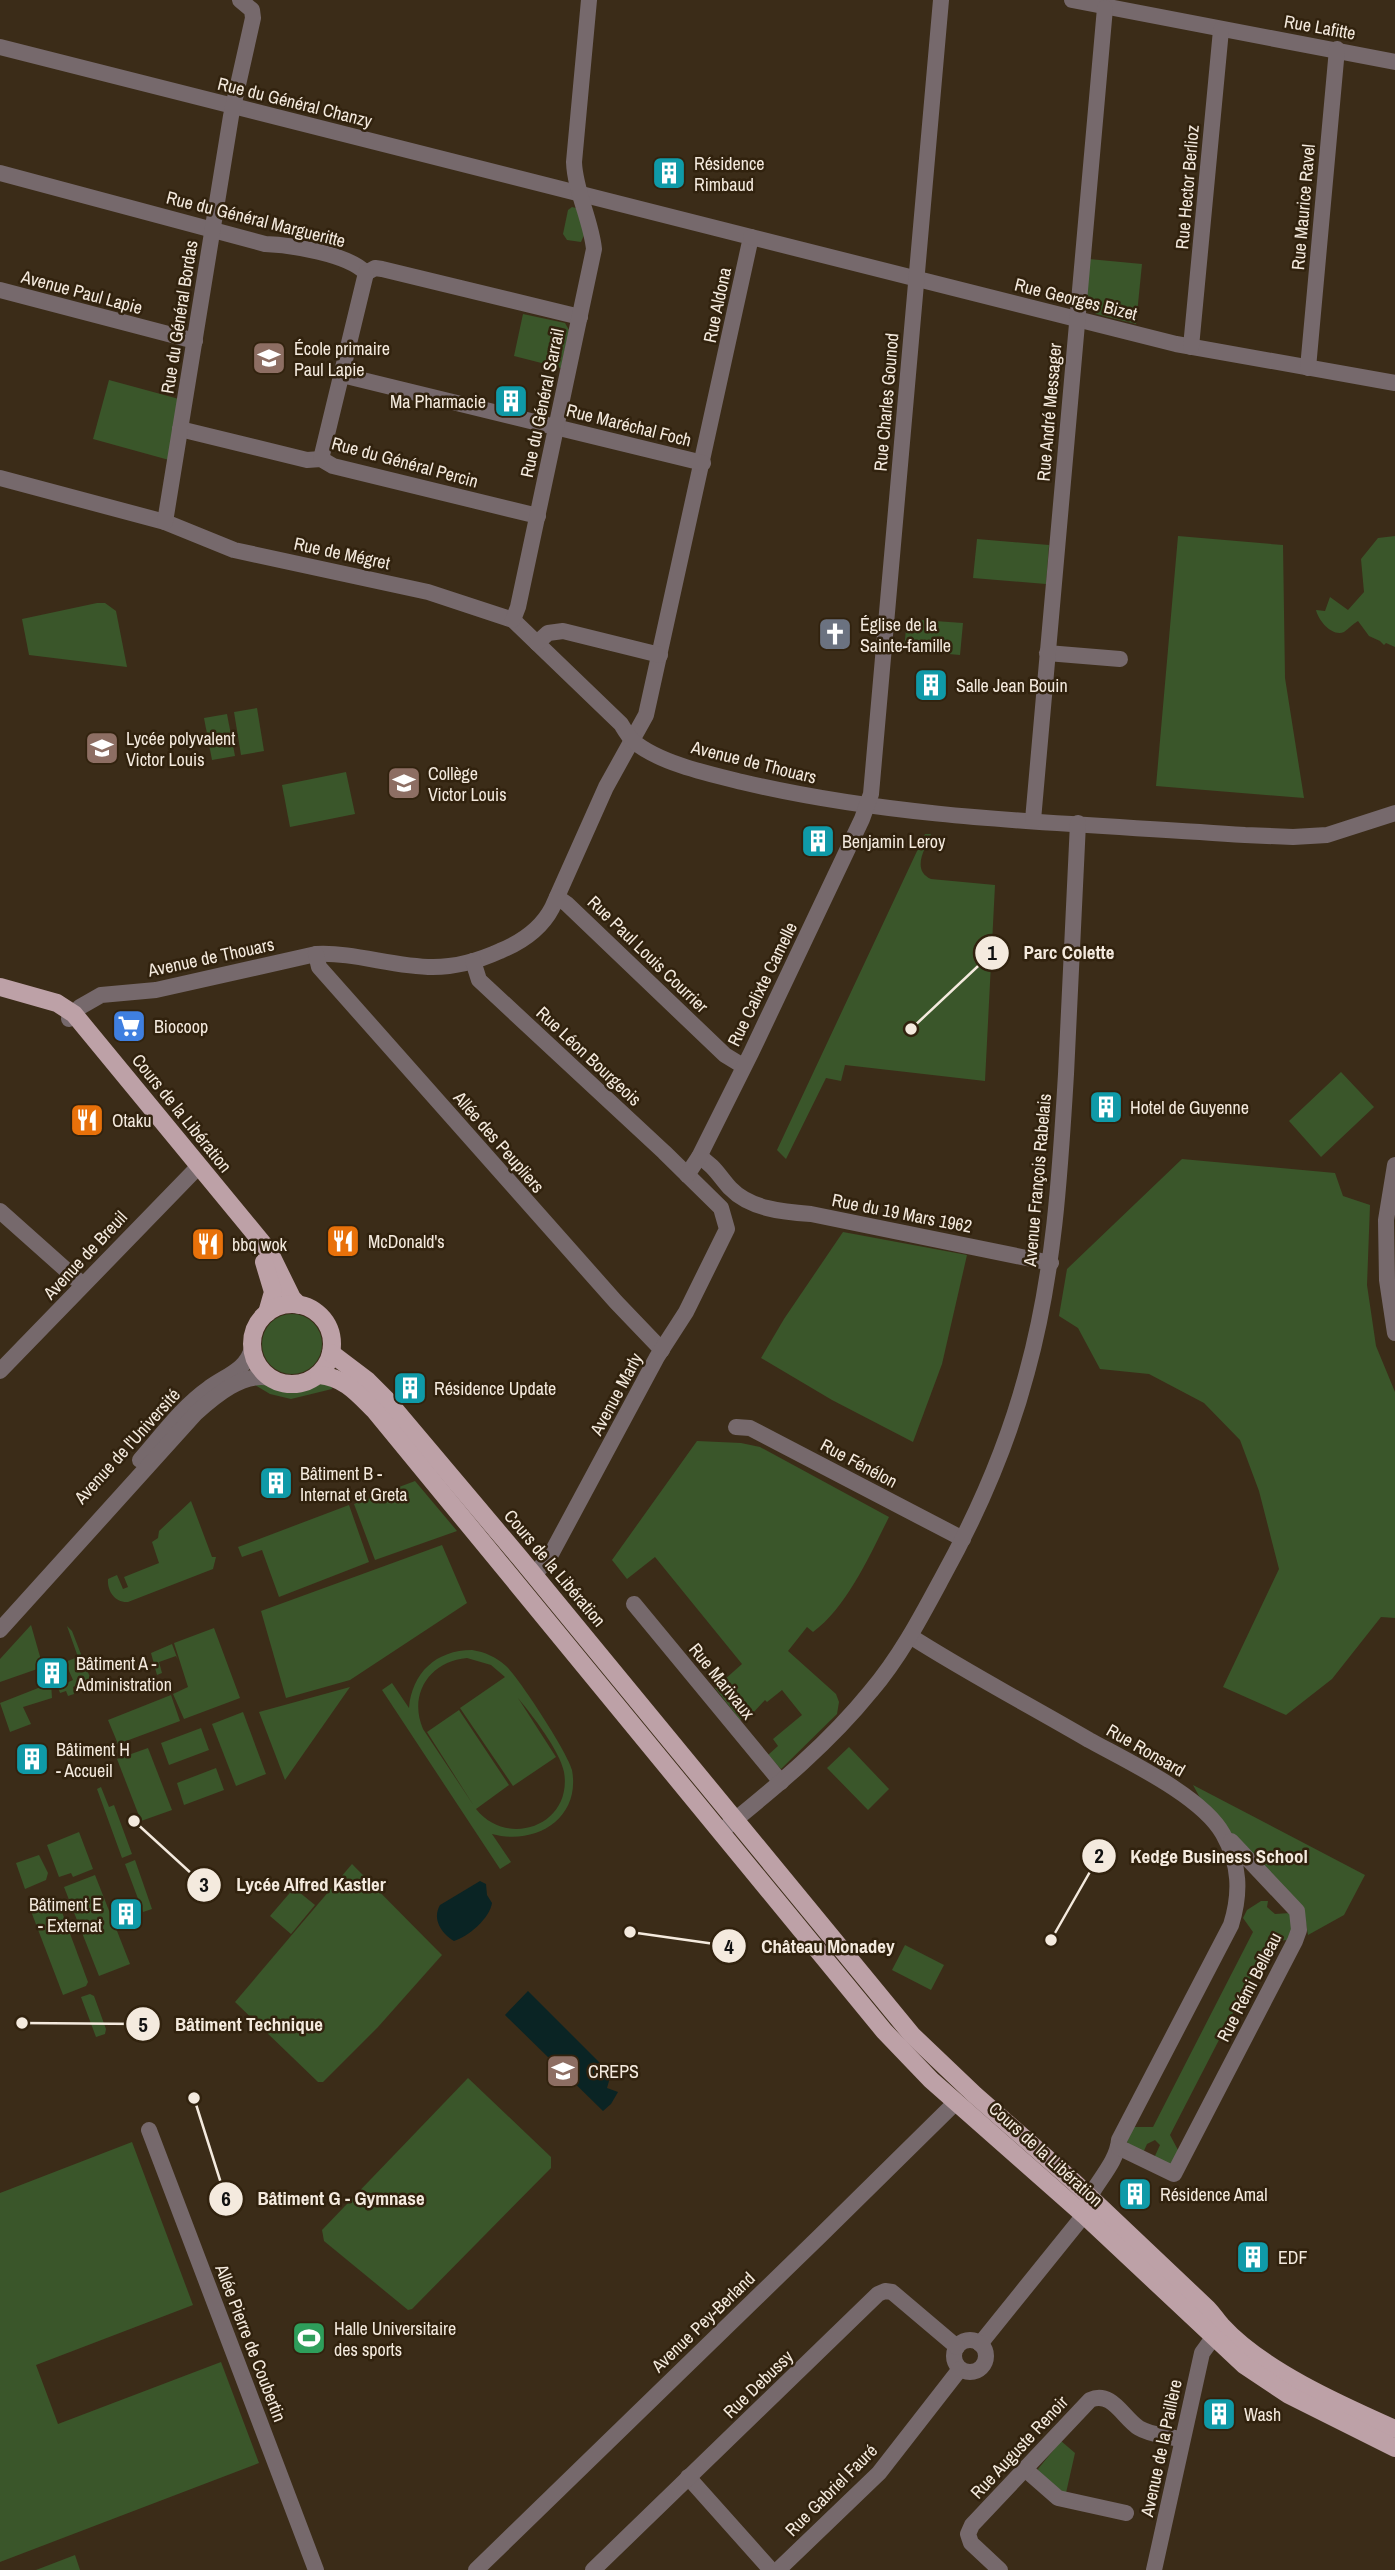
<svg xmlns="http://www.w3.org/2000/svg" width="1395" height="2570" font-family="'Archivo Narrow',sans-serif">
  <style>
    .green { fill: #3a562a; fill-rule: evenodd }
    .water { fill: #0a2424 }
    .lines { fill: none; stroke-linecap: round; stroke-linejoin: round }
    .minor { stroke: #76696c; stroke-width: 16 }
    .major { stroke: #bda1a7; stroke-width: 18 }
    .labels { text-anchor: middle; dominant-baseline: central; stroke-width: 5; stroke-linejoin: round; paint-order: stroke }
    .street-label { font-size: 18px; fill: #f4eade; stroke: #31220e }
    .poi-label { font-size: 18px; fill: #f4eade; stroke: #31220e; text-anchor: start }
    .leader { fill: none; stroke: #f4eade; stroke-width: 2.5 }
    .callout-dot { fill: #f4eade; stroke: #31220e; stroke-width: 2.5 }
    .mark-label { font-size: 21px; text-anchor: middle; font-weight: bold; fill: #111 }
    .callout-label { font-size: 19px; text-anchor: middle; font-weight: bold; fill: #f4eade; stroke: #31220e; stroke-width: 5; stroke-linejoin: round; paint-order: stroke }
  </style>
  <rect width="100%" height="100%" fill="#3b2c18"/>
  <g class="green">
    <path d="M572,207L576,208L585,233L581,242L567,240L563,234L568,210Z"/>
    <path d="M1089,259L1142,264L1136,324L1096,314L1085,301Z"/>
    <path d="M523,314L565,323L569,330L561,368L514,356Z"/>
    <path d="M109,380L179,399L169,460L93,439Z"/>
    <path d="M1178,536L1283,545L1285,678L1304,798L1156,786Z"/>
    <path d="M1395,536V647L1386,643L1384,645L1380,641L1369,636L1358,621C1353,624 1348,629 1344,632C1333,637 1319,622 1316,610L1325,611L1330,597L1348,610L1364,592L1361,559L1378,538Z"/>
    <path d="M977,539L1049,545L1046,584L973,578Z"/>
    <path d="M97,603H105L116,611L127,667L29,655L22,619Z"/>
    <path d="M907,619L963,623L960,655L904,650Z"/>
    <path d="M257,708L264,751L241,755L234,712Z"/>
    <path d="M227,714L235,756L212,760L204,718Z"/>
    <path d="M346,772L355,814L290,827L282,785Z"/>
    <path d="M925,834H931C925,849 911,870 931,879L995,885L985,1081L845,1065L841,1081L826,1078L786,1159L777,1150Z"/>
    <path d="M1341,1072L1374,1107L1321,1157L1289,1121Z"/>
    <path d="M1182,1159L1335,1173L1343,1196L1370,1205L1367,1285L1376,1346L1395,1392V1618L1381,1617L1332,1679L1286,1715L1223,1687L1279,1569L1259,1491L1240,1440L1204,1403L1149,1374L1100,1369L1078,1328L1059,1316L1067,1269Z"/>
    <path d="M843,1232L967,1255L942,1364L913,1442L832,1400L761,1358L784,1319Z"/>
    <circle cx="292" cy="1344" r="30"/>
    <path d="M265,1382C277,1388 289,1393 303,1390C313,1387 319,1383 331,1383L332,1389L291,1399L270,1394L255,1385Z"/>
    <path d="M697,1441L741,1443L760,1447L889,1517C870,1555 847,1607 813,1632L807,1627L788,1651L836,1694L839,1702L837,1714L781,1769L768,1755L778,1746L773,1739L802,1715L782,1690L767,1702L765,1700L752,1714L750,1711L740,1720L715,1688L742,1664L655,1557L627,1579L612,1560Z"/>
    <path d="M415,1481L457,1531L375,1560L354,1504Z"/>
    <path d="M191,1501L212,1557H216L213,1569L128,1602C115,1603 107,1591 108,1579L117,1575L123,1589L128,1587L124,1577L159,1563L152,1542L158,1538L159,1531Z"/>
    <path d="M349,1505L369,1562L279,1597L262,1550L242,1557L238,1547Z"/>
    <path d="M442,1545L467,1603L350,1680L286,1698L261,1611Z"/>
    <path d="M31,1625L43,1667L0,1682V1659Z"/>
    <path d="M67,1626L72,1631L91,1680L73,1687L74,1694L68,1696L66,1691L60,1693L58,1687L73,1680L65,1662L78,1657Z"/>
    <path d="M214,1628L240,1698L184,1719L173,1694L188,1687L174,1643Z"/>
    <path d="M172,1644L178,1660L176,1656L159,1662L162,1673L157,1675L151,1653Z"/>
    <path d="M472,1650C485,1652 496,1657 506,1666C519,1678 568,1753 572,1770C581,1819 535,1846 492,1834L511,1862L500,1869L382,1690L392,1683L409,1708C412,1673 436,1650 472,1650ZM467,1658L491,1665L505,1677L460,1708L513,1786L556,1757L518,1698C532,1715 560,1751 564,1772C573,1825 508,1849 476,1809L509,1785L459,1710L427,1732L474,1806L423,1729C408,1694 430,1661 467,1658Z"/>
    <path d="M51,1683L52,1698L23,1707L31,1724L10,1732L0,1703Z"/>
    <path d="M350,1687L285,1780L259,1712Z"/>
    <path d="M171,1695L180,1721L118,1744L108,1720Z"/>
    <path d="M243,1712L266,1774L236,1786L212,1724Z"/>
    <path d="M201,1728L209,1750L169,1765L161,1743Z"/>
    <path d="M849,1747L889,1789L868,1810L827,1768Z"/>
    <path d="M148,1748L172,1810L141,1821L117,1759Z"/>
    <path d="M216,1768L224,1790L184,1805L177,1783Z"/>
    <path d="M1193,1785L1365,1875L1344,1915L1308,1935L1304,1912L1205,1807Z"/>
    <path d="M101,1787L109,1807L114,1805L132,1854L122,1858L97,1789Z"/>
    <path d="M79,1832L93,1869L73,1877L71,1873L59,1877L47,1845Z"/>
    <path d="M39,1855L48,1873L46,1880L25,1889L16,1863Z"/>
    <path d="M135,1860L152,1909L143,1912L125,1864Z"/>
    <path d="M352,1864L442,1955L378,2027L323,2082H318L235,2002Z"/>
    <path d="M95,1875L130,1964L99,1976L64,1887Z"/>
    <path d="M294,1888L315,1905L291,1934L270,1916Z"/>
    <path d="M51,1898L56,1899L59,1904L88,1982L86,1986L63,1995L29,1906Z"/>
    <path d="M1261,1901H1268L1267,1907L1275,1914L1290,1913L1293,1920L1289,1940L1270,1941L1170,2135L1178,2150L1171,2165L1154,2158L1160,2145L1155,2140L1147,2144L1143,2153L1128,2144L1127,2141L1133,2127H1153L1253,1932L1243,1918L1247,1910Z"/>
    <path d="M905,1945L944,1965L931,1990L892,1970Z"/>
    <path d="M90,1994L94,1996L106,2029L105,2034L96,2037L81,1997Z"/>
    <path d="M468,2078L551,2157V2168L412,2309L408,2310L324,2241L322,2230Z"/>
    <path d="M132,2142L193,2305L36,2365L58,2424L221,2362L259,2463L0,2562V2193Z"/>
    <path d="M1061,2441L1075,2453L1066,2493L1058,2491L1039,2473L1038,2469Z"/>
    <path d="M75,2555L80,2570H36Z"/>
  </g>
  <g class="water">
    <path d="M480,1881L486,1884L487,1895L492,1903C490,1918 468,1937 454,1941C441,1933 432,1919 440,1905Z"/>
    <path d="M528,1991L611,2074L607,2088L618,2092L611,2104L603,2111L505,2015Z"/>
  </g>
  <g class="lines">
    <g class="minor">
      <path d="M1072,0L1395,62"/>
      <path d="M0,47L751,237L646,715L606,787L552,908C541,929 522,942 500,951C478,961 456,967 433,967C393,967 355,952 316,954L156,990L101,995L80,1007L69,1019"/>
      <path d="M0,173L265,244C291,245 348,254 366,273"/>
      <path d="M751,237L1176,344L1395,383"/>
      <path d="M366,273L375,268L382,269L580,317"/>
      <path d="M0,290L195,341"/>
      <path d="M1191,347L1221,30"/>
      <path d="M1308,368L1337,49"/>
      <path d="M342,375L703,463"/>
      <path d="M180,429L307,460L321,459L333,466L538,516"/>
      <path d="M321,459L366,273"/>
      <path d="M0,478L165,522L234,550L428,592L513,620L621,724C624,729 628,736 633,741C659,763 709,774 742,782C906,821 1078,823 1245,835L1293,837L1327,835L1395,813"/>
      <path d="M165,522L231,116L253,18L252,10L240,0"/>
      <path d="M513,620L518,607L594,249C591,220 575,191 574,162L589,0"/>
      <path d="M537,643L548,633L563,631L660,655"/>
      <path d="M1047,653L1120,659"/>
      <path d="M1033,820L1105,8"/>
      <path d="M557,897L567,904L725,1055L743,1066"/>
      <path d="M316,954L319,967L616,1302L662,1350"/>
      <path d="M473,961L479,980L664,1152L721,1208L727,1229L686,1312L657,1357L550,1556L534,1575"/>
      <path d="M699,1157C713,1164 720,1177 730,1188C750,1209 783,1212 811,1214L1051,1263"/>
      <path d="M1395,1165L1386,1220L1387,1280L1395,1333"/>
      <path d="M687,1175L699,1157L751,1053L862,819L871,794L941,0"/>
      <path d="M0,1211L83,1285"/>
      <path d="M0,1371L199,1166"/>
      <path d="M736,1427L750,1428L963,1539"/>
      <path d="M140,1460C162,1435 182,1407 209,1388C225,1376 247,1370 252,1348"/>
      <path d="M634,1604L781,1782"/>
      <path d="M0,1630L196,1413C215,1396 243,1372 270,1378"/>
      <path d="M910,1636C968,1673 1029,1705 1089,1740C1127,1761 1202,1796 1223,1834C1240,1864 1241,1893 1231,1925L1119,2140C1117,2162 1098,2180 1089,2198C1086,2203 1085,2210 1084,2215L980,2344"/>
      <path d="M725,1828C777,1786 829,1743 871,1691C900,1657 921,1617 942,1578C978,1513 1008,1444 1027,1372C1054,1274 1060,1175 1066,1074C1070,990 1074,907 1078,823"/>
      <path d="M149,2130L316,2570"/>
      <path d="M1118,2147L1174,2174L1295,1941L1299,1930L1297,1911L1231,1841"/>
      <circle cx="970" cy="2356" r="16"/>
      <path d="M1026,2470L1058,2498L1126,2513"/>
      <path d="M688,2477L771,2570"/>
      <path d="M476,2570L821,2235L956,2102"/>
      <path d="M593,2570L878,2294L885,2291L892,2292L957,2347"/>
      <path d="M778,2570L879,2473L960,2369"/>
      <path d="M1000,2570L971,2543L968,2534L972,2525L1090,2400C1112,2390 1123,2418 1139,2428C1150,2435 1169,2436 1182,2440"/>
      <path d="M1154,2570L1202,2353L1220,2328"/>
    </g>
    <g class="major">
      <path d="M0,987L57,1003L74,1014L269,1251L292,1298L299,1305"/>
      <path d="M264,1262L273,1292L267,1313"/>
      <circle cx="292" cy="1344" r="40"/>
      <path d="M331,1353L368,1381L386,1399L520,1558L912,2035L975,2095L1075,2183L1208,2309C1213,2314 1217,2321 1222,2326C1262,2370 1341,2405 1395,2429"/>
      <path d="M319,1375C344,1377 358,1394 375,1411L884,2031L931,2080L1084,2215L1244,2365L1289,2395L1395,2448"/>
    </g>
  </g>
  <defs>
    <g id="building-square" transform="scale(1.75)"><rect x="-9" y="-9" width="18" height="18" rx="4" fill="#0f9aa8" stroke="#31220e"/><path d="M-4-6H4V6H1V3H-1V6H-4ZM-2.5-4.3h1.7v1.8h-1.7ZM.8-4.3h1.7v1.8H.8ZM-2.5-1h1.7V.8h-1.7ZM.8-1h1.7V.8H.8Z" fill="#fff"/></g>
    <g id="school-square" transform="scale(1.75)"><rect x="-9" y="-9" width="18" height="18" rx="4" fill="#8d6e63" stroke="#31220e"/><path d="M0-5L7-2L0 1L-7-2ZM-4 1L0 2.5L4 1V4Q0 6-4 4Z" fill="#fff"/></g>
    <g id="church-square" transform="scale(1.75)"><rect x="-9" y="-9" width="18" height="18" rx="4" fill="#6b7280" stroke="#31220e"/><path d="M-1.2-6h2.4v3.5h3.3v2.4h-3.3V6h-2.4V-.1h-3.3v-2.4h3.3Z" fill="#fff"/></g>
    <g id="supermarket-square" transform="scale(1.75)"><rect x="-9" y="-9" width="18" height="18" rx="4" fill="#3f7fe0" stroke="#31220e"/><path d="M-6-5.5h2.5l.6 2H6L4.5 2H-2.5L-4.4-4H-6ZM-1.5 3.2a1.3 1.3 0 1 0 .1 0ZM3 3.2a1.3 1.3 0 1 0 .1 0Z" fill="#fff"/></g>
    <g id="restaurant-square" transform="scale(1.75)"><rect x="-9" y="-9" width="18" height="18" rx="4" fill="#e8710a" stroke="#31220e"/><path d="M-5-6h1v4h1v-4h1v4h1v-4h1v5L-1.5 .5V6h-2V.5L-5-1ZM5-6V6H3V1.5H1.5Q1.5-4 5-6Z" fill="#fff"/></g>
    <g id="university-square" transform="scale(1.75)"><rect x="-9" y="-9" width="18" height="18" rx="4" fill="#8d6e63" stroke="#31220e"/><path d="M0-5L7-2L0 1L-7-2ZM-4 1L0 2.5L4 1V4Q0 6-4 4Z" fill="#fff"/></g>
    <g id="stadium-square" transform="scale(1.75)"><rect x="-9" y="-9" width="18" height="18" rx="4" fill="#2e9e5b" stroke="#31220e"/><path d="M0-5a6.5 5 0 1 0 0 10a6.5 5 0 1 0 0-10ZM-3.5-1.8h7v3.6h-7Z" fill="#fff"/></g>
  </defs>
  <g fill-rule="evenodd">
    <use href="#building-square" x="669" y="173"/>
    <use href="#school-square" x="269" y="358"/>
    <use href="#building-square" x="511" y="401"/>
    <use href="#church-square" x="835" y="634"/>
    <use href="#building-square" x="931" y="685"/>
    <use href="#school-square" x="102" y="748"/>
    <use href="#school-square" x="404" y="783"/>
    <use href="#building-square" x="818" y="841"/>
    <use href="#supermarket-square" x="129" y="1026"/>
    <use href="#building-square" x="1106" y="1107"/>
    <use href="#restaurant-square" x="87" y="1120"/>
    <use href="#restaurant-square" x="343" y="1241"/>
    <use href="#restaurant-square" x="208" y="1244"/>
    <use href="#building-square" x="410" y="1388"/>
    <use href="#building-square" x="276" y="1483"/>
    <use href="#building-square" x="52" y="1673"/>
    <use href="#building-square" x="32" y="1759"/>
    <use href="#building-square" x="126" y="1914"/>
    <use href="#university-square" x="563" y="2071"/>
    <use href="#building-square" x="1135" y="2194"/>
    <use href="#building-square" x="1253" y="2257"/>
    <use href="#stadium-square" x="309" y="2338"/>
    <use href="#building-square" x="1219" y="2414"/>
  </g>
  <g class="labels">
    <g class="street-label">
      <text transform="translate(1320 27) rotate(10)">Rue Lafitte</text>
      <text transform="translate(295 102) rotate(14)">Rue du Général Chanzy</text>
      <text transform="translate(1187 187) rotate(-85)">Rue Hector Berlioz</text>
      <text transform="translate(1303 207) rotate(-85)">Rue Maurice Ravel</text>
      <text transform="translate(256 219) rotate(14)">Rue du Général Margueritte</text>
      <text transform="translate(82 292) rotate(15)">Avenue Paul Lapie</text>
      <text transform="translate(1076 299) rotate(14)">Rue Georges Bizet</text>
      <text transform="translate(717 305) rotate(-78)">Rue Aldona</text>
      <text transform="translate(179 317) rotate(-81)">Rue du Général Bordas</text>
      <text transform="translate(886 402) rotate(-85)">Rue Charles Gounod</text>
      <text transform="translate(542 403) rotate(-78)">Rue du Général Sarrail</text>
      <text transform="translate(1049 412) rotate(-85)">Rue André Messager</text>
      <text transform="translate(629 425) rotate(14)">Rue Maréchal Foch</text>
      <text transform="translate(405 462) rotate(15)">Rue du Général Percin</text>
      <text transform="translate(342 553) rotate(12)">Rue de Mégret</text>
      <text transform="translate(754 762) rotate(14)">Avenue de Thouars</text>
      <text transform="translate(648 954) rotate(44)">Rue Paul Louis Courrier</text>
      <text transform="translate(211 957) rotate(-12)">Avenue de Thouars</text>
      <text transform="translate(762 984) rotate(-64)">Rue Calixte Camelle</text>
      <text transform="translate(589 1056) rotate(43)">Rue Léon Bourgeois</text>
      <text transform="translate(182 1113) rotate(51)">Cours de la Libération</text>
      <text transform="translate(499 1142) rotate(49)">Allée des Peupliers</text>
      <text transform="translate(1037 1180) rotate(-85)">Avenue François Rabelais</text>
      <text transform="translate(902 1213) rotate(11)">Rue du 19 Mars 1962</text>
      <text transform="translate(85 1255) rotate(-47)">Avenue de Breuil</text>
      <text transform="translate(616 1394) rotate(-62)">Avenue Marly</text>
      <text transform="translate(127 1446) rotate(-48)">Avenue de l'Université</text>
      <text transform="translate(859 1463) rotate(28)">Rue Fénélon</text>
      <text transform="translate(555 1568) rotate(50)">Cours de la Libération</text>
      <text transform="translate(722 1681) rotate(51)">Rue Marivaux</text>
      <text transform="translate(1146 1750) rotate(30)">Rue Ronsard</text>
      <text transform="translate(1249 1987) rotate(-63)">Rue Rémi Belleau</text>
      <text transform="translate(1046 2154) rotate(42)">Cours de la Libération</text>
      <text transform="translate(703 2322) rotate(-44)">Avenue Pey-Berland</text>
      <text transform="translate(251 2343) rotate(69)">Allée Pierre de Coubertin</text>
      <text transform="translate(758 2384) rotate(-44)">Rue Debussy</text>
      <text transform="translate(1019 2447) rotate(-47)">Rue Auguste Renoir</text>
      <text transform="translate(1161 2448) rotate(-78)">Avenue de la Paillère</text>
      <text transform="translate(831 2490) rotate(-45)">Rue Gabriel Fauré</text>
    </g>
    <g class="poi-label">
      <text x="694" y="163">Résidence<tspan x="694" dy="21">Rimbaud</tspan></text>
      <text x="294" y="348">École primaire<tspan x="294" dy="21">Paul Lapie</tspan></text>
      <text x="486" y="401" text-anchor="end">Ma Pharmacie</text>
      <text x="860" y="624">Église de la<tspan x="860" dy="21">Sainte-famille</tspan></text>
      <text x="956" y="685">Salle Jean Bouin</text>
      <text x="126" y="738">Lycée polyvalent<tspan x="126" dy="21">Victor Louis</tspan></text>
      <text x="428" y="773">Collège<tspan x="428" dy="21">Victor Louis</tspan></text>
      <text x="842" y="841">Benjamin Leroy</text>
      <text x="154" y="1026">Biocoop</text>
      <text x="1130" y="1107">Hotel de Guyenne</text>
      <text x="112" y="1120">Otaku</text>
      <text x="368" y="1241">McDonald's</text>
      <text x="232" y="1244">bbq wok</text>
      <text x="434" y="1388">Résidence Update</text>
      <text x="300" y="1473">Bâtiment B -<tspan x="300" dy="21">Internat et Greta</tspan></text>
      <text x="76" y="1663">Bâtiment A -<tspan x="76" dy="21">Administration</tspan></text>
      <text x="56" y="1749">Bâtiment H<tspan x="56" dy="21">- Accueil</tspan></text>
      <text x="102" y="1904" text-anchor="end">Bâtiment E<tspan x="102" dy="21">- Externat</tspan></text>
      <text x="588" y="2071">CREPS</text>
      <text x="1160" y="2194">Résidence Amal</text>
      <text x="1278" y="2257">EDF</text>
      <text x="334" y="2328">Halle Universitaire<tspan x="334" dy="21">des sports</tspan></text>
      <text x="1244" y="2414">Wash</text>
    </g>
  </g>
  <path class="leader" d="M911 1029L992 953M1051 1940L1099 1856M134 1821L204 1885M630 1932L729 1946M22 2023L143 2024M194 2098L226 2199"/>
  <g class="callout-dot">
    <circle cx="911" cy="1029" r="7"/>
    <circle cx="1051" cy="1940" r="7"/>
    <circle cx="134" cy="1821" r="7"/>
    <circle cx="630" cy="1932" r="7"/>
    <circle cx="22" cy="2023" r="7"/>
    <circle cx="194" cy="2098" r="7"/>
    <circle cx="992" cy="953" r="18"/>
    <circle cx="1099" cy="1856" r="18"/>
    <circle cx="204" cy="1885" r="18"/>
    <circle cx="729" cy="1946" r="18"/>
    <circle cx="143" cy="2024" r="18"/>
    <circle cx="226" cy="2199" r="18"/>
  </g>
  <g class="mark-label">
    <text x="992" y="960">1</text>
    <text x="1099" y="1863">2</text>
    <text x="204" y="1892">3</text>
    <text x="729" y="1954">4</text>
    <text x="143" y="2032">5</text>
    <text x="226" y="2206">6</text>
  </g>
  <g class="callout-label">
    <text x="1069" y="959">Parc Colette</text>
    <text x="1219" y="1863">Kedge Business School</text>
    <text x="311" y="1891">Lycée Alfred Kastler</text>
    <text x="828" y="1953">Château Monadey</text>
    <text x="249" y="2031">Bâtiment Technique</text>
    <text x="341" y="2205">Bâtiment G - Gymnase</text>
  </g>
</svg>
